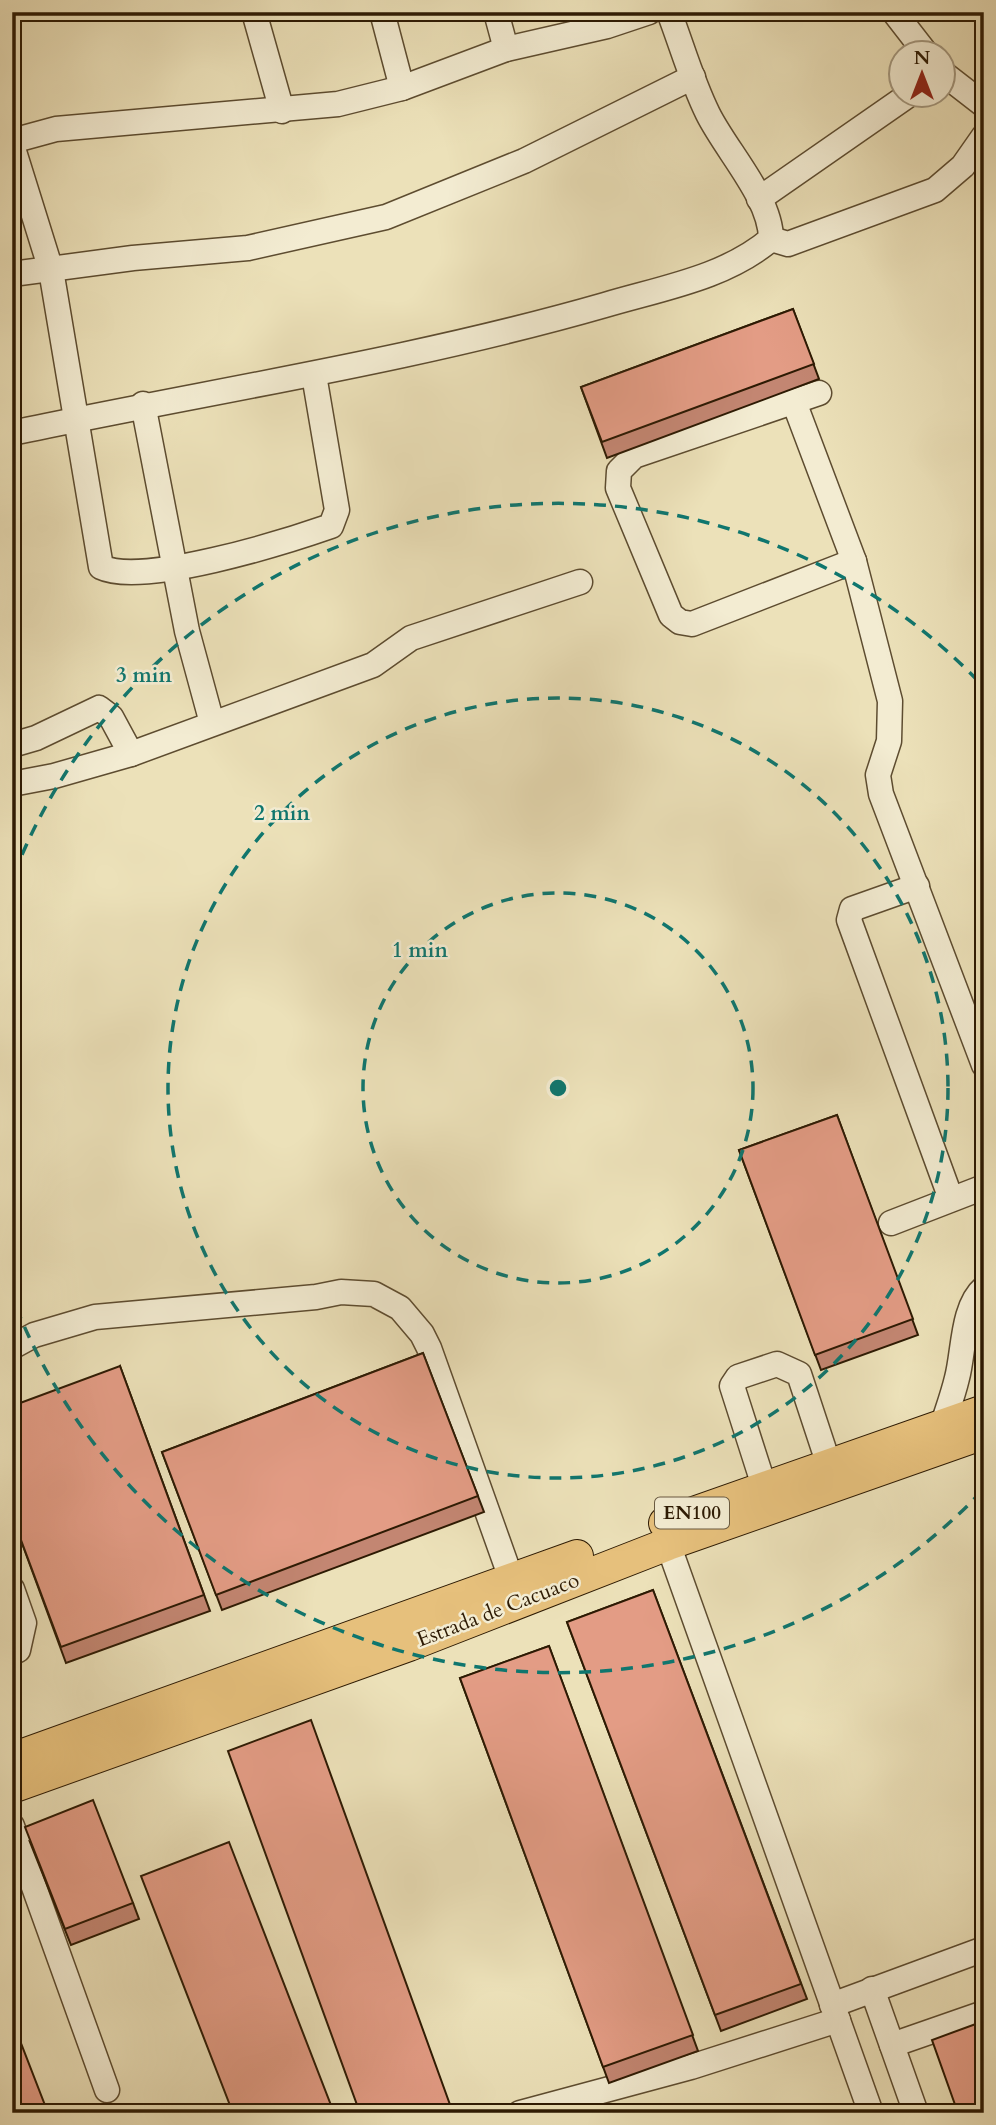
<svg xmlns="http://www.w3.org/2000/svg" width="996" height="2125" font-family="Cardo,serif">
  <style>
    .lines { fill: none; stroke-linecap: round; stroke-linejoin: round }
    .minor-casing { stroke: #5d4c30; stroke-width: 27 }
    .major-casing { stroke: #2d1a03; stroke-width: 34 }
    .minor { stroke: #f3ecd2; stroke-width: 24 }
    .major { stroke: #e6c07c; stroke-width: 32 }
    .wall { fill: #c38672; stroke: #2d1a03; stroke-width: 2 }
    .building { fill: #e39c85; stroke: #2d1a03; stroke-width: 2 }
    .ring { fill: none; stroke: #0f766e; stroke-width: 3.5; stroke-dasharray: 12 9 }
    .labels { text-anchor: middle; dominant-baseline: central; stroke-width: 5; stroke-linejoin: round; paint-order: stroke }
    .shield { fill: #f3ecd2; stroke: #685941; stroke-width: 2 }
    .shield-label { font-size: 19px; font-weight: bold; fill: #2d1a03 }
    .street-label { font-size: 21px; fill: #2d1a03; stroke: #f3ecd2 }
    .centre { fill: #0f766e; stroke: #f3ecd2; stroke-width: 3.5 }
    .ring-label { font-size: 21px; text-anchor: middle; font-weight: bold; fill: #0f766e; stroke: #f3ecd2; stroke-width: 5; stroke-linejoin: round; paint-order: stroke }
  </style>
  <rect width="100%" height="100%" fill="#ece1b9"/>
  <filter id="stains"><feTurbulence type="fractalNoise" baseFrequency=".00286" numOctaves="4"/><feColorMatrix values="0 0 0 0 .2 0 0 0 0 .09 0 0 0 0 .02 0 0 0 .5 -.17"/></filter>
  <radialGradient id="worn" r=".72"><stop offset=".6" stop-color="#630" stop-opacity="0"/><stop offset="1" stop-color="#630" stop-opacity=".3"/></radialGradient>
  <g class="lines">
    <g class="minor-casing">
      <g id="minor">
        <path d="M254,12L282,111"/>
        <path d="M382,12L402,88"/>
        <path d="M496,12L506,49"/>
        <path d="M894,12L925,52"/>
        <path d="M944,74L984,105"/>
        <path d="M12,141L56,129L338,104L402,88L506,49L607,26L649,12"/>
        <path d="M12,145L51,270L101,567C142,587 285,542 331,526L337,510L314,375"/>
        <path d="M759,199L910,94"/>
        <path d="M771,239L788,244L935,190L963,166L984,136"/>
        <path d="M12,274L133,258L248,248L386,217L524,161L693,77"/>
        <path d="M819,393L634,456L619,471L618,488L671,615L680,622L692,624L854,561"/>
        <path d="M794,402L854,561L890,701L889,741L878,775L881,794L984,1065"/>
        <path d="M143,404L187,631L212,723"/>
        <path d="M12,433C210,391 410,361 605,305C662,288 725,278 771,239C771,198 727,152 708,114C692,82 682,46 669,12"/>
        <path d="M12,745L36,738L99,708L111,717L131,754"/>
        <path d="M12,784L54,776L131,754L373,665L411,638L580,582"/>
        <path d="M917,886L852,909L849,920L951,1199"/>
        <path d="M891,1223L984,1187"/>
        <path d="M12,1347L34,1335L95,1317L316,1297L341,1292L374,1294L400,1308L422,1334L429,1348L512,1581"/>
        <path d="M942,1427C947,1411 953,1395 957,1378C964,1352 962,1307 984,1288"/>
        <path d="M764,1486L732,1386L738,1377L777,1364L799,1374L829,1465"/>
        <path d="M668,1544L871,2113"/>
        <path d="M12,1589L24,1623L18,1650L12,1653"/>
        <path d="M12,1826L107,2090"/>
        <path d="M872,1989L916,2113"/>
        <path d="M832,2005L984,1949"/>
        <path d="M892,2045L984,2013"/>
        <path d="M520,2113L691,2067L838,2020"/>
      </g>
    </g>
    <g class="major-casing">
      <g id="major">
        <path d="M665,1523L984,1411"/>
        <path d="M12,1759L577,1556"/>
        <path d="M12,1787L409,1645L668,1544L984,1433"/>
      </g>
    </g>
    <use href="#minor" class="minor"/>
    <use href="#major" class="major"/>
  </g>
  <g class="wall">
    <path d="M793,309L819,379L607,458L581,387Z"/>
    <path d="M837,1115L918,1335L821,1370L739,1150Z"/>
    <path d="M423,1353L484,1512L222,1610L162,1452Z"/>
    <path d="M120,1366L210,1611L66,1663L12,1516Z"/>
    <path d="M653,1590L807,1999L721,2031L567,1622Z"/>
    <path d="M549,1646L698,2051L609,2083L460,1678Z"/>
    <path d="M30,1842L133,1903L139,1919L71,1945Z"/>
  </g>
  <g class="building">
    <path d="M793,309L814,364L602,442L581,387Z"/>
    <path d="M837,1115L913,1319L815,1355L739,1150Z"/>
    <path d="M423,1353L478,1496L216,1595L162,1452Z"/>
    <path d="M120,1366L204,1595L61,1647L12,1516V1406Z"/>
    <path d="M653,1590L801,1984L715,2015L567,1622Z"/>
    <path d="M549,1646L693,2035L603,2067L460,1678Z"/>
    <path d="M311,1720L453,2113H360L228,1751Z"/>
    <path d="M93,1800L133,1903L65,1929L25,1827Z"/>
    <path d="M229,1842L334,2113H233L141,1876Z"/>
    <path d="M12,2020L48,2113H12Z"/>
    <path d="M984,2021V2113H958L932,2040Z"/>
  </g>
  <g class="ring">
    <circle cx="558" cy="1088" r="195"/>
    <circle cx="558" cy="1088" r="390"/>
    <path d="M982 1491A585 585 0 0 1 14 1302M14 874A585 585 0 0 1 982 685"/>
  </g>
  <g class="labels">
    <rect class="shield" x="655" y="1497.5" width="74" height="31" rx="5"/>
    <g class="shield-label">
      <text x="692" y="1513">EN100</text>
    </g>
    <g class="street-label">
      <text transform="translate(498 1610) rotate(-21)">Estrada de Cacuaco</text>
    </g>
  </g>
  <circle cx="558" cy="1088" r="10" class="centre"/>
  <g class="ring-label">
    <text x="144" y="682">3 min</text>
    <text x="282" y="820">2 min</text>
    <text x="420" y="957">1 min</text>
  </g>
  <rect width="996" height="2125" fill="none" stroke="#ece1b9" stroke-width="42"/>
  <rect x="14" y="14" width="968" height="2097" fill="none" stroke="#2d1a03" stroke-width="3.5"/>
  <rect x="21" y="21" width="954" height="2083" fill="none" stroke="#2d1a03" stroke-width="2"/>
  <g transform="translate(922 74)"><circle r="33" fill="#f3ecd2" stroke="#a4987f" stroke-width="2"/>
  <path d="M0-5L12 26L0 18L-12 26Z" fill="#8f2418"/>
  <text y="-10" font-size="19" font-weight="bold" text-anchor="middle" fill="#2d1a03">N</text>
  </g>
  <rect width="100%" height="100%" filter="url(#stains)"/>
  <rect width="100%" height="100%" fill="url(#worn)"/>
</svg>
